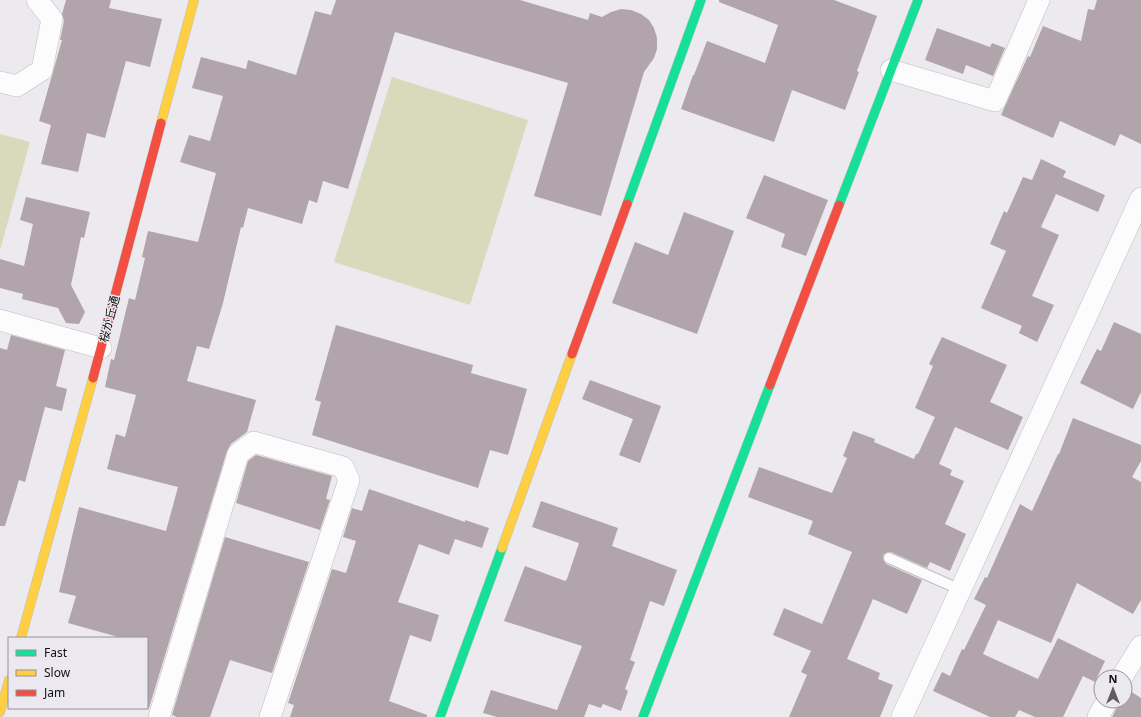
<svg xmlns="http://www.w3.org/2000/svg" width="1141" height="717" font-family="'Noto Sans','Noto Sans JP',sans-serif">
  <style>
    .green { fill: #d7dabb }
    .building { fill: #b2a4ab }
    .lines { fill: none; stroke-linecap: round; stroke-linejoin: round }
    .lane-casing { stroke: #bfbdc0; stroke-width: 12 }
    .street-casing { stroke: #bfbdc0; stroke-width: 22 }
    .fast-casing { stroke: #bfbdc0; stroke-width: 10 }
    .slow-casing { stroke: #bfbdc0; stroke-width: 10 }
    .jam-casing { stroke: #bfbdc0; stroke-width: 10 }
    .lane { stroke: #fcfcfc; stroke-width: 10 }
    .street { stroke: #fcfcfc; stroke-width: 21 }
    .fast { stroke: #16e098; stroke-width: 9 }
    .slow { stroke: #ffcf43; stroke-width: 9 }
    .jam { stroke: #f24e42; stroke-width: 9 }
    .labels { text-anchor: middle; dominant-baseline: central; stroke-width: 3; stroke-linejoin: round; paint-order: stroke }
    .street-label { font-size: 12px; fill: #111012; stroke: #ebe9ef }
  </style>
  <rect width="100%" height="100%" fill="#eceaee"/>
  <g class="green">
    <path d="M392,77L528,120L470,305L334,262Z"/>
    <path d="M0,134L30,142L0,250Z"/>
  </g>
  <g class="building">
    <path d="M66,0H111L109,8L162,19L150,67L126,61L105,138L87,133L78,172L41,164L51,125L39,121L62,40H60L64,21L62,14Z"/>
    <path d="M336,0H520L588,20L590,13L602,17L611,12L621,9L631,10L641,14L649,20L654,28L657,38V49L654,58L644,72L601,216L534,196L568,83L395,32L348,189L323,181L317,203L309,200L302,224L248,208L243,228L241,227L223,303L209,349L197,346L187,381L256,400L247,432L231,444L227,451L149,708L147,707V638H122L68,623L76,596L59,592L79,507L166,531L178,487L107,469L116,434L125,437L136,395L105,387L111,359L114,360L129,298L135,300L145,258L142,257L148,231L198,242L216,173L180,162L189,135L210,141L223,96L192,88L201,57L246,69L248,60L296,75L315,11L331,15Z"/>
    <path d="M719,0H834L877,16L857,71L859,72L845,110L792,90L774,142L681,109L693,75H694L707,41L765,63L778,25L719,2Z"/>
    <path d="M1097,0H1141V144L1120,134L1115,146L1060,121L1053,138L1001,115L1028,56L1030,57L1043,26L1081,41L1088,9L1094,10Z"/>
    <path d="M937,28L990,47L992,43L1005,48L993,76L966,65L963,74L925,60Z"/>
    <path d="M1041,159L1066,171L1063,177L1105,195L1098,212L1056,194L1041,227L1059,235L1032,296L1054,305L1037,342L1019,333L1022,326L981,308L1006,251L990,244L1004,211L1007,213L1023,177L1032,180Z"/>
    <path d="M764,175L828,200L806,256L781,247L785,234L746,218Z"/>
    <path d="M26,197L90,212L84,238L81,237L71,285L85,312L79,324L66,323L58,308L22,299L23,294L0,288V259L24,266L33,224L20,220Z"/>
    <path d="M684,212L734,231L697,334L612,303L635,242L668,255Z"/>
    <path d="M1114,322L1141,334V392L1133,409L1080,383L1097,349L1101,351Z"/>
    <path d="M336,325L473,365L471,373L527,389L508,455L490,450L478,488L312,435L321,402L315,400Z"/>
    <path d="M11,335L65,350L56,386L67,389L62,411L45,407L25,482L19,480L5,526H0V348L7,350Z"/>
    <path d="M942,337L1007,365L990,402L1023,417L1008,450L955,427L939,464L952,470L950,475L964,481L945,524L966,534L950,571L930,562L927,568L891,552L886,553L883,555V559L886,564L922,580L907,614L873,599L847,659L880,673L878,679L893,685L880,717H789L807,675L801,672L811,651L773,635L784,608L822,624L852,552L808,534L813,521L748,497L759,467L832,493L847,458L843,456L853,431L875,439L874,442L914,459L916,454H918L935,417L915,408L933,366L929,364Z"/>
    <path d="M590,380L661,406L640,463L619,455L633,419L582,399Z"/>
    <path d="M1073,418L1141,445V461L1132,477L1141,482V600L1133,614L1077,583L1051,643L998,620L983,654L1038,679L1058,638L1105,661L1095,682L1083,676L1063,717H1035L1019,710L1015,717H990L933,691L942,672L950,676L962,649L964,650L986,605L974,599L985,577L987,578L1020,504L1032,511L1058,454H1059Z"/>
    <path d="M256,455L332,476L326,499L330,500L320,530L236,503L248,461Z"/>
    <path d="M369,489L465,522V520L489,528L482,548L455,539L449,555L419,544L398,602L439,615L431,642L410,635L389,701L427,715V717H290L294,705L288,703L332,569L346,573L356,541L343,537L352,508L362,511Z"/>
    <path d="M541,501L618,528L612,546L677,570L664,606L650,601L630,660L635,662L625,689L628,691L621,711L603,704L601,708L589,704L584,717H497L483,713L491,690L557,710L582,646L504,621L525,566L565,581L567,579L579,543L532,527Z"/>
    <path d="M225,537L309,562L272,673L230,660L210,717H177L172,715Z"/>
    <path d="M1127,689L1141,698V717H1112L1117,707L1119,701H1125V691Z"/>
  </g>
  <g class="lines">
    <g class="lane-casing">
      <path id="lane" d="M889,558L961,590"/>
    </g>
    <g class="street-casing">
      <g id="street">
        <path d="M891,70L995,101L1039,0"/>
        <path d="M0,82L17,86L42,70L52,19L37,0"/>
        <path d="M0,320L101,348"/>
        <path d="M1122,677L1141,646"/>
        <path d="M159,717L238,454L254,442L343,467L349,480L270,717"/>
        <path d="M902,717L1141,198"/>
        <path d="M1098,717L1107,701"/>
      </g>
    </g>
    <g class="fast-casing">
      <g id="fast">
        <path d="M627,204L701,0"/>
        <path d="M839,205L918,0"/>
        <path d="M440,717L502,548"/>
        <path d="M643,717L770,385"/>
      </g>
    </g>
    <g class="slow-casing">
      <g id="slow">
        <path d="M161,123L194,0"/>
        <path d="M502,548L572,354"/>
        <path d="M21,638L93,378"/>
        <path d="M0,712L9,680"/>
      </g>
    </g>
    <g class="jam-casing">
      <g id="jam">
        <path d="M572,354L627,204"/>
        <path d="M93,378L161,123"/>
        <path d="M770,385L839,205"/>
      </g>
    </g>
    <use href="#lane" class="lane"/>
    <use href="#street" class="street"/>
    <use href="#fast" class="fast"/>
    <use href="#slow" class="slow"/>
    <use href="#jam" class="jam"/>
  </g>
  <g class="labels">
    <g class="street-label">
      <text transform="translate(109 319) rotate(-75)">桜が丘通</text>
    </g>
  </g>
  <rect x="8" y="637" width="140" height="72" fill="#ebe9ef" stroke="#949297"/>
  <rect x="16" y="650" width="20" height="6" fill="#16e098" stroke="#949297"/>
  <text x="44" y="657" font-size="12" fill="#111012">Fast</text>
  <rect x="16" y="670" width="20" height="6" fill="#ffcf43" stroke="#949297"/>
  <text x="44" y="677" font-size="12" fill="#111012">Slow</text>
  <rect x="16" y="690" width="20" height="6" fill="#f24e42" stroke="#949297"/>
  <text x="44" y="697" font-size="12" fill="#111012">Jam</text>
  <g transform="translate(1113 689)"><circle r="19" fill="#ebe9ef" stroke="#949297"/>
  <path d="M0-3L7 15L0 10L-7 15Z" fill="#5e5c5f"/>
  <text y="-6" font-size="11" font-weight="bold" text-anchor="middle" fill="#111012">N</text>
  </g>
</svg>
